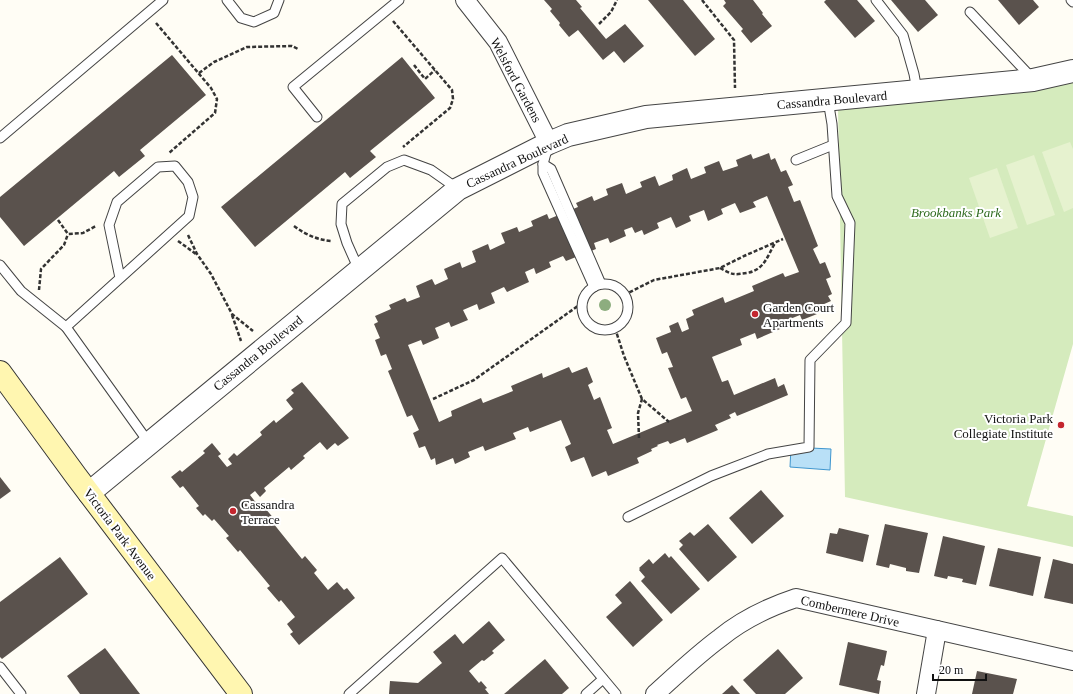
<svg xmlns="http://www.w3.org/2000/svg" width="1073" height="694" font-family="'Times New Roman',serif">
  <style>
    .green { fill: #d5ebbd }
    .pitch { fill: #e6f2cf }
    .water { fill: #b9e0f7; stroke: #3f96cf }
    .building { fill: #5a524d; fill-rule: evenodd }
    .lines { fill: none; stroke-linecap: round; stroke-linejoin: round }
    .service-casing { stroke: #444; stroke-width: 11 }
    .minor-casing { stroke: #444; stroke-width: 20 }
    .tertiary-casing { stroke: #444; stroke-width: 24 }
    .secondary-casing { stroke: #333; stroke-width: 24 }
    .path { stroke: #333; stroke-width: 2.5; stroke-dasharray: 4 2; stroke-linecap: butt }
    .service { stroke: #fff; stroke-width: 9 }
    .minor { stroke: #fff; stroke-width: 18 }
    .tertiary { stroke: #fff; stroke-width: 22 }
    .secondary { stroke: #fff6b0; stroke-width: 22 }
    .tree { fill: #8dad7f }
    .poi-dot { fill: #c4262e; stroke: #fff; stroke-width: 1.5 }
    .labels { text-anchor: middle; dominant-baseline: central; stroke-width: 4; stroke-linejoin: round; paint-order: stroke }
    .street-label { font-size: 13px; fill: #111; stroke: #fff }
    .park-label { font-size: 13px; font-style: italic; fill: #2f6b1f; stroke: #fff }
    .poi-label { font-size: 13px; fill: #111; stroke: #fff; text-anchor: start }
  </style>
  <rect width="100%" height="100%" fill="#fffdf5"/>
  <path class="green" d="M1073,80V344L1027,506L1073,516V547L845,497L838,107Z"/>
  <g class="pitch">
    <path d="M1070,142L1073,149V208L1064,212L1042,152Z"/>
    <path d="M1034,155L1055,215L1027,225L1006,165Z"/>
    <path d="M997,168L1018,228L990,238L969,178Z"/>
  </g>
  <path class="water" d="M791,447L831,449L830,470L790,467Z"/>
  <g class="building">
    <path d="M544,0H576L582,7L580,8L606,39L625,24L644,46L624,63L614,51L603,60L578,30L569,37L559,25L560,23L550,11L552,9Z"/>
    <path d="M648,0H683L715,39L695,56Z"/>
    <path d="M724,0H753L763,13L762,14L772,26L751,43L741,31L743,29L723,6L726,3Z"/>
    <path d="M826,0H857L875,21L855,38L824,2Z"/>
    <path d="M891,0H925L938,15L918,32Z"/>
    <path d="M998,0H1033L1039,7L1019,25Z"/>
    <path d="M172,55L206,95L140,150L145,156L119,177L114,171L24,246L0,217V197Z"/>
    <path d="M402,57L435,98L370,151L376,157L350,178L345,172L255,247L221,207Z"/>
    <path d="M769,153L771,160L775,158L781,172L786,170L793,185L788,187L794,202L800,200L818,246L813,249L820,264L825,262L831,277L826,279L832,294L828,296L831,301L815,308L817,314L802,320L800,315L785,321L787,326L757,339L755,333L740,339L742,345L712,357L722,382L728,380L734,395L775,378L778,387L784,384L788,395L737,416L735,412L729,415L731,418L715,425L718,430L687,443L685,438L670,444L668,441L657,445L658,446L651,449L652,451L637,458L639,463L608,476L606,471L592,477L584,457L571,462L565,447L571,444L561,420L530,432L528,427L513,433L516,439L485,451L483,446L468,452L470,457L455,464L453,458L436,465L435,458L431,460L425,446L419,448L413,433L419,430L412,415L407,417L388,371L392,369L386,354L381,356L375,340L380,338L374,324L378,322L375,316L391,309L389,305L405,298L407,302L420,297L416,286L432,279L435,285L448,279L444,269L460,262L462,268L476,262L472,251L488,244L490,250L505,243L501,233L517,227L519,232L533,226L531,221L547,214L549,219L578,207L576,203L592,196L594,201L608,195L606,189L622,183L626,194L642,187L640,182L655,176L659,186L673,180L672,175L687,168L691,179L706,173L704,167L719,161L723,171L738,166L736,160L751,154L753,159ZM767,196L799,272L785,277L783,273L752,286L754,291L725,303L723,297L692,310L694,315L686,319L689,329L682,332L678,322L669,326L671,332L656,338L662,354L667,352L673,367L668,368L681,399L686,397L692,411L613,444L607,430L612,428L600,397L594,400L588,385L593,382L587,367L572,373L569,367L543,378L542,373L511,386L513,391L483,403L481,398L451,411L452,416L439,422L408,345L421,340L423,345L439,338L435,328L449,322L451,327L468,320L463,310L477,304L479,310L495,303L491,293L504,287L507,292L529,282L525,272L534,268L536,274L551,267L549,262L563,256L566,261L596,249L594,243L608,238L610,243L626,236L624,230L632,227L635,233L642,230L644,235L659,228L657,223L671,217L676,228L691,221L689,216L704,210L708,221L723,214L721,209L735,203L740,213L756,207L753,202Z"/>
    <path d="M302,382L349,438L338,446L335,443L327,450L320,442L303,456L305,458L291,470L289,467L264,488L266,491L260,497L255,491L250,495L261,509L264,507L276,521L273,523L302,559L305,556L317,570L314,573L328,590L337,582L344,590L347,588L355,598L299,645L290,634L293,632L287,624L295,617L281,600L279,602L267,588L270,586L240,550L238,552L226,538L229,536L214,519L212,521L205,514L203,516L196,508L199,506L183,486L180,488L171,477L180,470L182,472L205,453L203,451L212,443L221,454L218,456L227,467L232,464L228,459L234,453L237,456L262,435L260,432L274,420L276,423L293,409L286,400L294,393L291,390Z"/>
    <path d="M0,477L11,491L0,499Z"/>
    <path d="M761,490L784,516L752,544L729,518Z"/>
    <path d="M708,524L737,557L708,582L679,549L683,545L679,541L690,532L694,536Z"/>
    <path d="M885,524L928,533L919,573L906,571V568L890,564L889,568L876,565Z"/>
    <path d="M839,528L869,535L863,562L826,553L830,533L837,534Z"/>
    <path d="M943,536L985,546L976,585L962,582L963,579L948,576L947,579L934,576Z"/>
    <path d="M998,548L1041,557L1033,596L989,586Z"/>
    <path d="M665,553L669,558L671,556L700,589L671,614L641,581L645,577L639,570L640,569L639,568L649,559L653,564Z"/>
    <path d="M60,557L88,594L2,659L0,657V602Z"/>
    <path d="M1053,559L1073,564V604L1044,598Z"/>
    <path d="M630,581L663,620L633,647L606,617L622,603L615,595Z"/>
    <path d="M489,621L505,640L492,651L494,653L484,661L482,660L469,671L479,683L481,681L487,688L485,689L489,694H389L390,681L418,683L442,663L433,652L455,634L463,644Z"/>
    <path d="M848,642L887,651L884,666L881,665L877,680L881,681L879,694L839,685Z"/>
    <path d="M105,648L140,694H80L67,676Z"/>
    <path d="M778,649L803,678L785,694H756L743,680Z"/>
    <path d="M545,659L569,688L562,694H504Z"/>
    <path d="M977,671L1017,679L1013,694H972Z"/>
    <path d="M732,685L740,694H722Z"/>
  </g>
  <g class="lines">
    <g class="service-casing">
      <g id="service">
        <path d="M227,0L241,18L254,22L274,13L279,0"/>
        <path d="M876,0L903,35L914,74L917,91"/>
        <path d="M1071,0L1073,2"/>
        <path d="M970,12L1032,78"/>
        <path d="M317,117L293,87L399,0"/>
        <path d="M0,138L163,0"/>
        <path d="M548,146L543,164V173L594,287"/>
        <path d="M796,160L833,145"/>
        <path d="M543,164L551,169L601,284"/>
        <path d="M0,265L21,291L66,327L149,443"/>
        <path d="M359,270L347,243L341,224L342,204L387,167L404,160L431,170L458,189"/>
        <circle cx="605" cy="307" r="23"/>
        <path d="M66,327L189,216L193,197L188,182L175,166L158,167L117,202L109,225L120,278"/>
        <path d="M628,517L711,476L768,454L809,447L810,360L846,323L850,223L837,196L832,124L828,100"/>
        <path d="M0,667L21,694"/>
        <path d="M349,694L502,558L616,694"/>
        <path d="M586,694L603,679"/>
      </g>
    </g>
    <g class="minor-casing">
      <g id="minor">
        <path d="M465,0L498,42L549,143"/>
        <path d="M655,694C676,675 697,655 720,638C742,620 769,607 796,598L1073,661"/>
        <path d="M926,694L937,630"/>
      </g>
    </g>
    <g class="tertiary-casing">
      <path id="tertiary" d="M89,493L458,189L549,143L568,135L646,117L1033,80L1073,71"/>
    </g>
    <g class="secondary-casing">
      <path id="secondary" d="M0,372L76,476L241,694"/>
    </g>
    <g class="path">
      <path d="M702,0L734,40L735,88"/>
      <path d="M393,21L452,90L453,99L450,108L403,147"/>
      <path d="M156,23L211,88L217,99L215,113L169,153"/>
      <path d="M599,24L611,12L617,0"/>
      <path d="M414,65L425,79L435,70"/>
      <path d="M199,73L214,62L247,47L292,46L298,49"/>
      <path d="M58,220L68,234L83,233L96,226"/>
      <path d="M294,226C306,235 318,240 332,241"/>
      <path d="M188,235L197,254L211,274L232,314L253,331"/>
      <path d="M178,241L196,254"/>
      <path d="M720,268C733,275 733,275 747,273C764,270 767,257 775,243"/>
      <path d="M39,290L41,269L64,245L68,234"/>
      <path d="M624,295L654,280L720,268L744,256L783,239"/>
      <path d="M232,315L241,341"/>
      <path d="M615,328L624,356L642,399L669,422"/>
      <path d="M433,399L474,380L582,303"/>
      <path d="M639,438L638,413L642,399"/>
    </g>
    <use href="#service" class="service"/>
    <use href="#minor" class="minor"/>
    <use href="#tertiary" class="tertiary"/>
    <use href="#secondary" class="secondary"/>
  </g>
  <circle class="tree" cx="605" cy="305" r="6"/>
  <g class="poi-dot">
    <circle cx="755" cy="314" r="4"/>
    <circle cx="1061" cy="425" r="4"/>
    <circle cx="233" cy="511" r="4"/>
  </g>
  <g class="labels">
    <g class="street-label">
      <text transform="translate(516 80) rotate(62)">Welsford Gardens</text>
      <text transform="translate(832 100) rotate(-5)">Cassandra Boulevard</text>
      <text transform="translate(517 161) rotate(-25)">Cassandra Boulevard</text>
      <text transform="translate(258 353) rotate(-39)">Cassandra Boulevard</text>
      <text transform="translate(120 534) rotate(53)">Victoria Park Avenue</text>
      <text transform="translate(850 611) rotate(13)">Combermere Drive</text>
    </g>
    <g class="park-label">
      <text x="956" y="212">Brookbanks Park</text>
    </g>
    <g class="poi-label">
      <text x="763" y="307">Garden Court<tspan x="763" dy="15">Apartments</tspan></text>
      <text x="1053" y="418" text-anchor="end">Victoria Park<tspan x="1053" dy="15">Collegiate Institute</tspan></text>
      <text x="241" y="504">Cassandra<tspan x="241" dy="15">Terrace</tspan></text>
    </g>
  </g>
  <path d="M933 674v6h53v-6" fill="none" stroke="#111111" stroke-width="2"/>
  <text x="939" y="674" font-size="12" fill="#111111" stroke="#ffffff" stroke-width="3" paint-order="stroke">20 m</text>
</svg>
